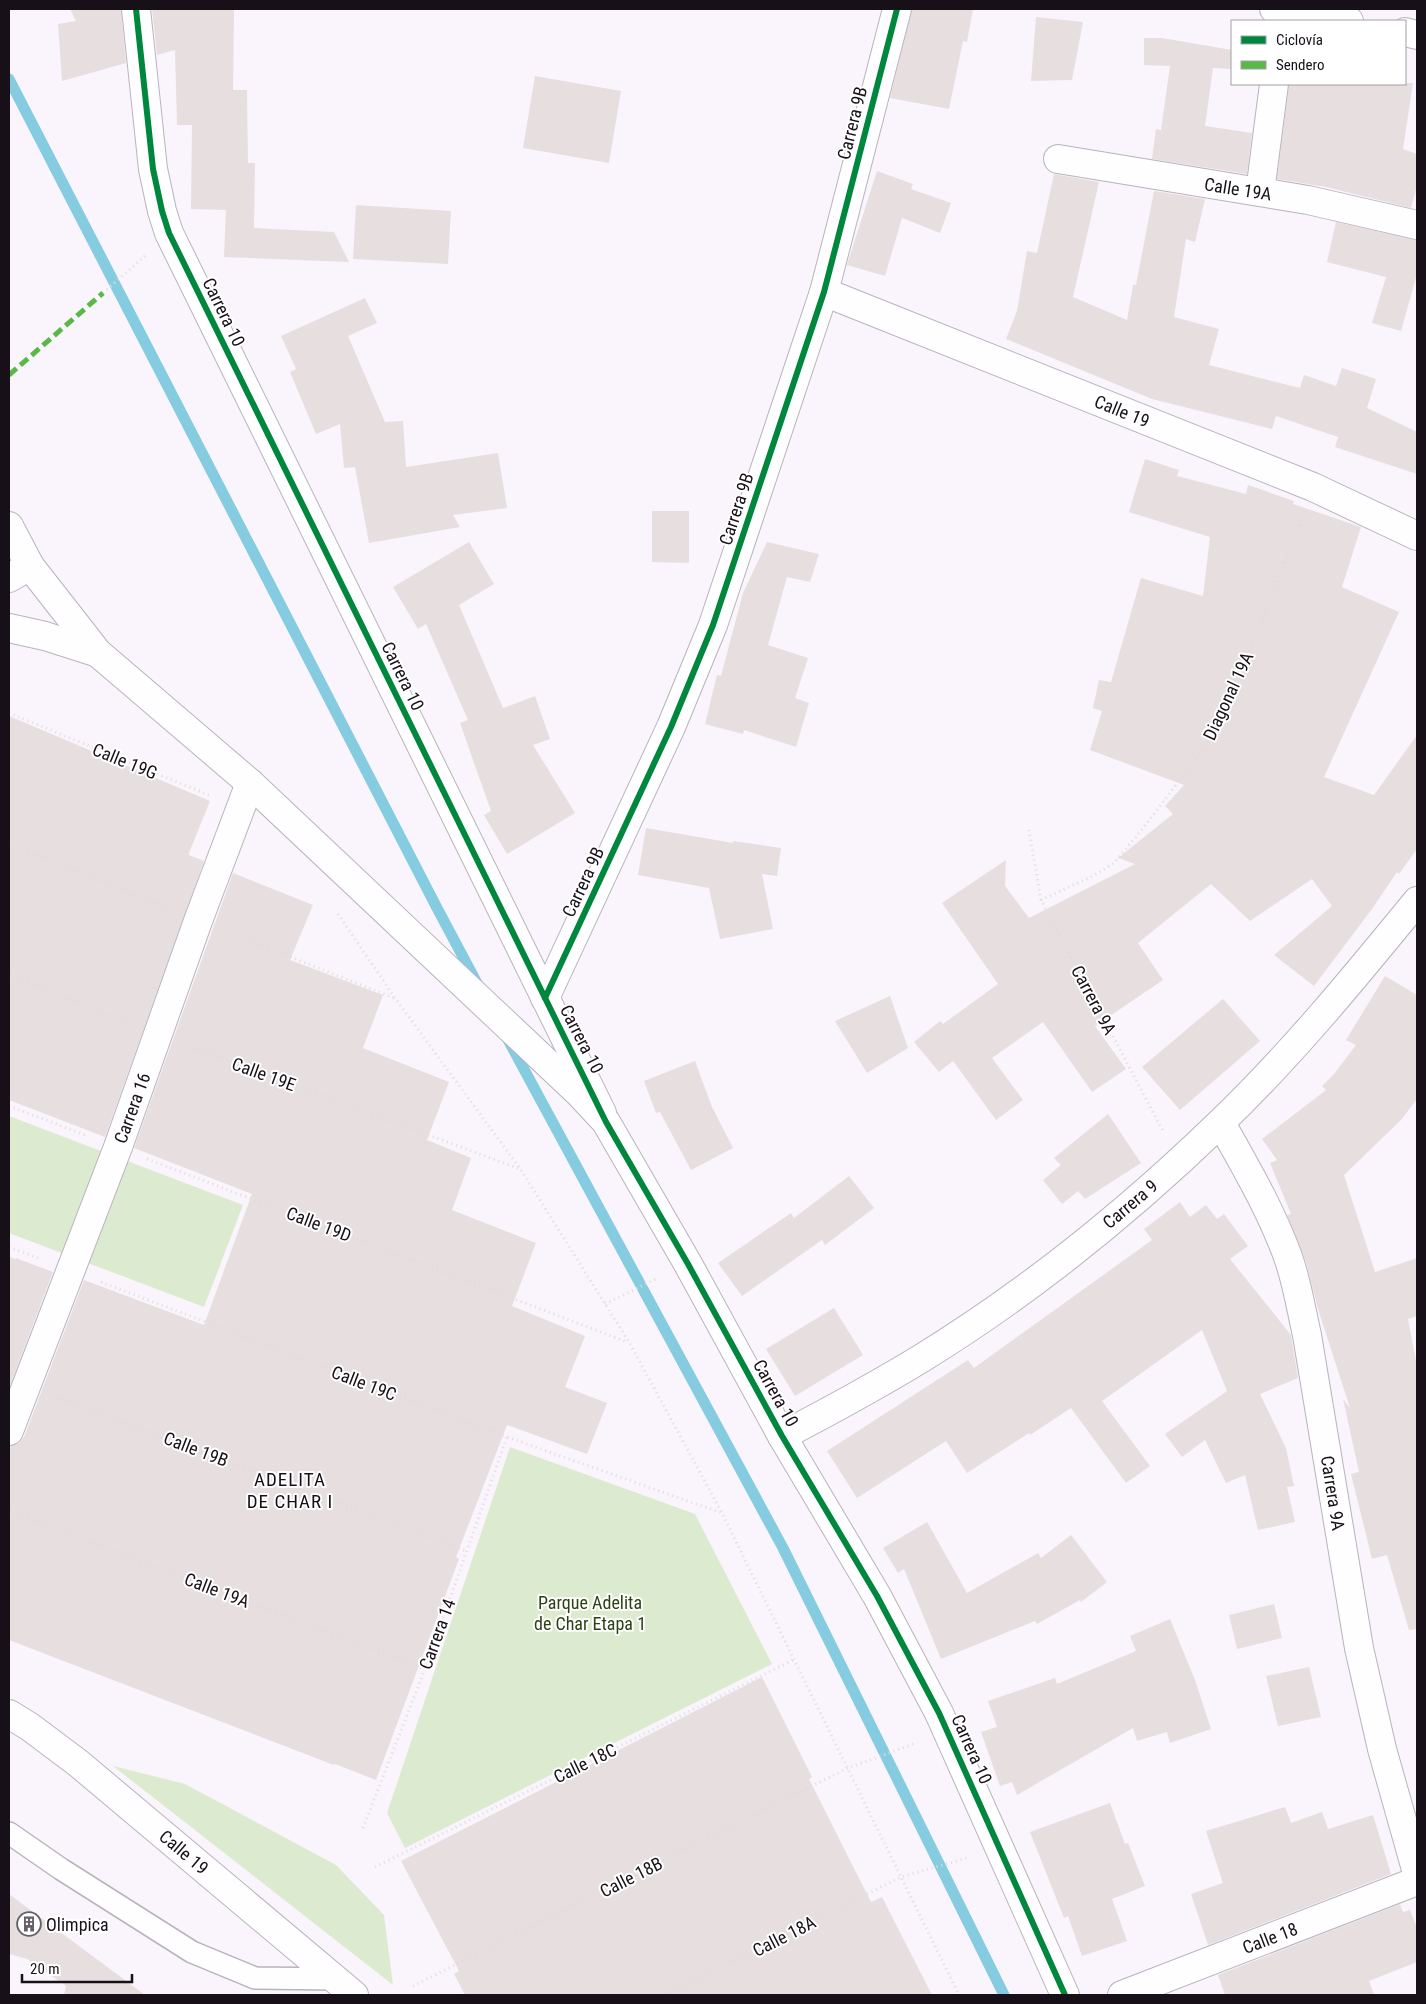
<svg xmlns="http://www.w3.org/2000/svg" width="1426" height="2004" font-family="'Roboto Condensed',sans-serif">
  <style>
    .green { fill: #dcebd0 }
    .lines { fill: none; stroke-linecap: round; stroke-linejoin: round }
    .stream { stroke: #86cce1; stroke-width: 11 }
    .building { fill: #e7dedf }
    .service-casing { stroke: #b9b3bb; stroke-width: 24 }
    .minor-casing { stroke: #b9b3bb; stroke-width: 30 }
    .tertiary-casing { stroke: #b9b3bb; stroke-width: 30 }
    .path { stroke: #dedcde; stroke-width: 3; stroke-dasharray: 1 4; stroke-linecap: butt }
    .service { stroke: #fefdff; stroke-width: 21 }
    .minor { stroke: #fefdff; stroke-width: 28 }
    .tertiary { stroke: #fefdff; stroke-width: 28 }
    .quiet { stroke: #58b947; stroke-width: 5; stroke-dasharray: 10 5; stroke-linecap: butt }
    .cycleway-casing { stroke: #fff; stroke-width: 9 }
    .cycleway { stroke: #00873e; stroke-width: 6 }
    .labels { text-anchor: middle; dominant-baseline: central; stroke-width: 4; stroke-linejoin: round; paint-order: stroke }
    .street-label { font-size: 18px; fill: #171018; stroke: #fff }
    .park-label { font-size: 18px; fill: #294212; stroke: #fff }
    .poi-label { font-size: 18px; fill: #171018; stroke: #fff; text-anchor: start }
    .neighbourhood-label { font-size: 19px; letter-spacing: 1px; fill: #171018; stroke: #fff }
  </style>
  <rect width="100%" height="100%" fill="#faf4fc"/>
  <g class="green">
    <path d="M9,1116L243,1205L204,1307L9,1233Z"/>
    <path d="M510,1447L695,1514L772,1664L405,1848L387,1813Z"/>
    <path d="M113,1766L185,1784L336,1865L384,1915L393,1985Z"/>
  </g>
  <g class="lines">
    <g class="stream">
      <path d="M9,79L437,908L478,985"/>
      <path d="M506,1036L783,1548L1004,1995"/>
    </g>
  </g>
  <g class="building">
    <path d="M70,9H121L126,63L62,81L58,24L76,21Z"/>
    <path d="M152,9H234L233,90H247L248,163H255L254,228L334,232L349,262L224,257L226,210L191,209L192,125H177L175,50L157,55Z"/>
    <path d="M912,9H973L967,42L963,41L949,109L890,98Z"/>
    <path d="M1036,17L1083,22L1072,80L1031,81Z"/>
    <path d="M1144,38H1162L1232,50V69L1213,68L1205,126L1252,133L1247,174L1152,159L1156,129L1161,130L1170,66L1144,65Z"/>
    <path d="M535,76L621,91L609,163L523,148Z"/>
    <path d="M1413,83L1403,149L1417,154V186L1411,208L1326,187L1277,179L1289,84Z"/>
    <path d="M877,171L913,184L911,189L951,203L940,233L902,218L885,276L847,265Z"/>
    <path d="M1054,174L1099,182L1073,297L1127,320L1133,285H1136L1154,191L1205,199L1195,242L1186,239L1174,317L1219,329L1209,365L1300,388L1304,375L1336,386L1342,368L1376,379L1367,408L1417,432V474L1335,447L1338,437L1276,416L1272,429L1152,399L1006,339L1017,311L1027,251L1037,253Z"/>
    <path d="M356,205L451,211L448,264L353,259Z"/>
    <path d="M1336,222L1417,240V274L1401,331L1372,323L1386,277L1327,262Z"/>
    <path d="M365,298L377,323L348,336L385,422L403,421L406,467L498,453L507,508L453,515L460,527L369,543L355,467L344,468L340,424L316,434L290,372L296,369L281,336Z"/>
    <path d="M1145,459L1179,470L1177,476L1246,494L1248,485L1294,501L1293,504L1361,527L1342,587L1399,612L1324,777L1374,795L1417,735V849L1399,874L1397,872L1372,909L1314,986L1274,955L1332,906L1312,879L1250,921L1211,884L1138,943L1163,980L1095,1026L1126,1069L1092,1092L1043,1022L992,1058L1023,1100L996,1120L953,1061L939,1072L914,1042L940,1021L943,1024L998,984L942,903L1006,860L1005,886L1029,918L1135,864L1118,858L1173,814L1165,806L1184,785L1090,750L1102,711L1093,708L1099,680L1111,682L1141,578L1203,596L1210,537L1129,512Z"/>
    <path d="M652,511H689V563L652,562Z"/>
    <path d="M469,542L494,584L459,605L503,708L535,696L550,739L533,745L575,813L507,854L484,815L491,811L460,723L468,720L426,624L418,629L393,587Z"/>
    <path d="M767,542L819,554L810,582L787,577L768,645L808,658L795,698L809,703L796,747L744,730L743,734L705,724L717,675L721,676L743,593Z"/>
    <path d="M9,716L210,801L189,853V855L204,861L105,1137L9,1100Z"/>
    <path d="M646,828L733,843V841L781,848L777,876L762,874L773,929L720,939L709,888L638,875Z"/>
    <path d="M233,873L313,905L290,960L383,995L363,1048L449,1082L427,1140L471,1158L452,1210L536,1243L512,1306L585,1336L565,1387L607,1403L587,1454L507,1425L456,1557L459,1559L376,1780L335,1764L334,1765L9,1640V1446L18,1443L24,1437L84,1280L204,1325L252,1194L134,1148Z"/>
    <path d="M1385,976L1417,995V1099L1401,1120L1344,1175L1375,1272L1417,1258V1316L1408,1319L1417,1366V1629L1409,1630L1387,1555L1372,1559L1351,1474L1359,1472L1343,1399L1350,1408L1318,1309L1306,1262L1287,1215L1291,1214L1270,1163L1277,1160L1262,1139L1326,1090L1322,1086L1334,1074L1356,1045L1346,1040Z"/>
    <path d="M890,996L908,1048L867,1073L835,1021Z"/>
    <path d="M1223,999L1260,1041L1180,1110L1142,1067Z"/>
    <path d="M695,1061L712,1107L733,1148L691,1170L660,1112L656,1113L644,1081Z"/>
    <path d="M1108,1114L1141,1163L1085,1199L1078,1191L1062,1204L1043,1180L1061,1165L1054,1158Z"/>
    <path d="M849,1176L874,1208L825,1245L822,1240L742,1296L718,1263L791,1213L794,1218Z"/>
    <path d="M1180,1202L1190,1217L1206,1205L1217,1219L1224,1214L1248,1246L1230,1259L1291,1335L1298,1378L1260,1394L1286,1448L1294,1486L1287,1487L1295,1522L1258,1530L1245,1475L1226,1483L1205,1440L1182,1457L1165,1434L1227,1391L1202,1330L1102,1401L1150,1466L1126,1483L1071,1408L1030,1435L1029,1433L967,1473L946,1441L857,1498L827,1451L968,1360L974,1368L1152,1240L1144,1229Z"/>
    <path d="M9,1257L16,1259V1258L53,1272L9,1388Z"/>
    <path d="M834,1308L863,1355L795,1396L766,1349Z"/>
    <path d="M927,1522L967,1593L1038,1553L1041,1558L1071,1535L1107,1582L1081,1602L1080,1600L1037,1624L1035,1621L941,1659L904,1569L898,1573L883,1548Z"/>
    <path d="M1274,1604L1282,1638L1237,1649L1229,1615Z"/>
    <path d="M1170,1619L1195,1680L1211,1729L1170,1743L1167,1732L1137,1741L1133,1728L1017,1795L1012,1782L1000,1786L981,1732L997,1727L988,1701L1055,1678L1057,1684L1136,1651L1130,1636Z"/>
    <path d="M1309,1667L1321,1717L1278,1726L1266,1676Z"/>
    <path d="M762,1677L812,1777L809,1779L871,1902L882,1897L932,1995H465L454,1974L459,1971L401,1861Z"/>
    <path d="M1110,1803L1125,1844L1128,1843L1145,1886L1112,1899L1127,1941L1082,1956L1068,1916L1064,1918L1030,1832Z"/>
    <path d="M1285,1807L1291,1823L1322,1812L1328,1829L1373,1815L1391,1874L1208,1945L1191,1894L1223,1883L1206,1831Z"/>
    <path d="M9,1894L145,1995H64L66,1986L27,1959L9,1954Z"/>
    <path d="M1400,1904L1403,1912L1410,1910L1417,1928V1962L1369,1981L1374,1995H1225L1218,1975Z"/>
  </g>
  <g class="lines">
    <g class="service-casing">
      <path id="service" d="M9,1833L61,1869L192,1952L255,1978L336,1979"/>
    </g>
    <g class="minor-casing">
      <g id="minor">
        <path d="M136,9L153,169L162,211L169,233L602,1113"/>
        <path d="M1274,9L1349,21"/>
        <path d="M1405,32L1417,35"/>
        <path d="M1058,159L1308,200L1417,225"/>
        <path d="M1260,192L1274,84"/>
        <path d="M824,292L1313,487L1417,536"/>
        <path d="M9,578L30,566"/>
        <path d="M545,998L671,727L713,625L824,292L897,9"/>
        <path d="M1221,1123C1245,1166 1271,1210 1288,1257C1297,1282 1301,1309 1307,1335L1359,1648L1382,1749L1417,1873"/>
        <path d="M9,1431L118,1147L198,921L250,783"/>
        <path d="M782,1436C830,1411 876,1386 922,1358C1029,1292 1128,1212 1219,1124C1291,1055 1354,978 1417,901"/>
        <path d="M9,1714L30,1727L78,1763L354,1995"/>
        <path d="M1122,1995L1417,1881"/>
      </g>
    </g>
    <g class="tertiary-casing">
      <g id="tertiary">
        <path d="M9,526L30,566L98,653L250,783L579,1093L606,1122L688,1264L782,1436L877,1596L939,1713L1065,1995"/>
        <path d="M9,628L45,636L98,653"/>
      </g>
    </g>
    <g class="path">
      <path d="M103,293L145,256"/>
      <path d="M9,713L211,796"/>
      <path d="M1029,830L1041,900L1163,1131"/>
      <path d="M9,844L168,908"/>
      <path d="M1041,900L1093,876L1114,863L1144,827L1207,744L1220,720L1253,643L1302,517"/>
      <path d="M338,914L395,998L521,1170L629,1342L722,1513L959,1995"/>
      <path d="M230,933L394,998"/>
      <path d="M9,975L127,1022"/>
      <path d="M189,1046L520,1169"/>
      <path d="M9,1106L88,1136"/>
      <path d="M147,1159L627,1342"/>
      <path d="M9,1247L41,1259"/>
      <path d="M101,1282L507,1437L722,1513"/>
      <path d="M605,1304L658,1278"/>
      <path d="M56,1397L467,1551"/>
      <path d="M9,1511L425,1669"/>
      <path d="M363,1828L425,1669L507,1437"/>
      <path d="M375,1867L795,1659"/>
      <path d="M413,1986L848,1768L916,1743"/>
      <path d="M666,1995L901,1877L967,1858"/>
    </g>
    <use href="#service" class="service"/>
    <use href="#minor" class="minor"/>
    <use href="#tertiary" class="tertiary"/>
    <path class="quiet" d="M9,375L103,293"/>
    <g class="cycleway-casing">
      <g id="cycleway">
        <path d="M136,9L153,169L162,211L169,233L606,1122L688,1264L782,1436L877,1596L939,1713L1065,1995"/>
        <path d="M545,998L671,727L713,625L824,292L897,9"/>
      </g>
    </g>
    <use href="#cycleway" class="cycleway"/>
  </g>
  <defs>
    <g id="building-ring" transform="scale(1.25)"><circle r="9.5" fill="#fff" stroke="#666068" stroke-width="1.5"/><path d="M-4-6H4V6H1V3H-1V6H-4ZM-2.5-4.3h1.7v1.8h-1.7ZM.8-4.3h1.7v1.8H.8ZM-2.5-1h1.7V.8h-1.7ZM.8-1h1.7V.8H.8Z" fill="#666068"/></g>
  </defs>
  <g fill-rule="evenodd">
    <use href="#building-ring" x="29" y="1924"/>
  </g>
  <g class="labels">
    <g class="street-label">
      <text transform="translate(852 123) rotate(-76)">Carrera 9B</text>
      <text transform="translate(1238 189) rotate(9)">Calle 19A</text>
      <text transform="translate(224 312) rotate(64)">Carrera 10</text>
      <text transform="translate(1122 411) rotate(22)">Calle 19</text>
      <text transform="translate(736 509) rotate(-72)">Carrera 9B</text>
      <text transform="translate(403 676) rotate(64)">Carrera 10</text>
      <text transform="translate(1228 696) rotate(-65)">Diagonal 19A</text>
      <text transform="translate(125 761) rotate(22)">Calle 19G</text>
      <text transform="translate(583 882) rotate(-65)">Carrera 9B</text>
      <text transform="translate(1094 1000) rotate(62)">Carrera 9A</text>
      <text transform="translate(582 1039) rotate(63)">Carrera 10</text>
      <text transform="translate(264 1074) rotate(20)">Calle 19E</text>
      <text transform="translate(132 1108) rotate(-70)">Carrera 16</text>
      <text transform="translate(1130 1204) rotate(-40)">Carrera 9</text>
      <text transform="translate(319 1224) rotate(21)">Calle 19D</text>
      <text transform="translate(364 1383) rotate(21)">Calle 19C</text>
      <text transform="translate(776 1393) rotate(61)">Carrera 10</text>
      <text transform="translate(196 1449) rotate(21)">Calle 19B</text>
      <text transform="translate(1333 1493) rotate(81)">Carrera 9A</text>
      <text transform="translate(217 1590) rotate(21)">Calle 19A</text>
      <text transform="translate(437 1634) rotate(-70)">Carrera 14</text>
      <text transform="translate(972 1749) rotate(66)">Carrera 10</text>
      <text transform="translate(585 1763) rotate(-26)">Calle 18C</text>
      <text transform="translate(184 1852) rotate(40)">Calle 19</text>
      <text transform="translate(631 1877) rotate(-27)">Calle 18B</text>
      <text transform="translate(784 1936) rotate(-27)">Calle 18A</text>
      <text transform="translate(1270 1938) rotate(-21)">Calle 18</text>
    </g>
    <g class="park-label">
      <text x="590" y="1602">Parque Adelita<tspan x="590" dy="21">de Char Etapa 1</tspan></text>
    </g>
    <g class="poi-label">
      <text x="46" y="1924">Olimpica</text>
    </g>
    <g class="neighbourhood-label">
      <text x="290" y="1479">ADELITA<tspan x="290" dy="22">DE CHAR I</tspan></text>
    </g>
  </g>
  <rect width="1426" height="2004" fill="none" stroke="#171018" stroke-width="20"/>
  <rect x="1231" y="20" width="175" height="65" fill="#ffffff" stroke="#a29fa3"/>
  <rect x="1241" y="36" width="25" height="8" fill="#00873e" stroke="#a29fa3"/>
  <text x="1276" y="45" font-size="15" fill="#171018">Ciclovía</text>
  <rect x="1241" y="61" width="25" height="8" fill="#58b947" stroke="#a29fa3"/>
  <text x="1276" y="70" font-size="15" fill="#171018">Sendero</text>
  <path d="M22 1974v8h110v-8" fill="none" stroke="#171018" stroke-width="2.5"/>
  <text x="30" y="1974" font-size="15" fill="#171018" stroke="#ffffff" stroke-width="4" paint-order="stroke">20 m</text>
</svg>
